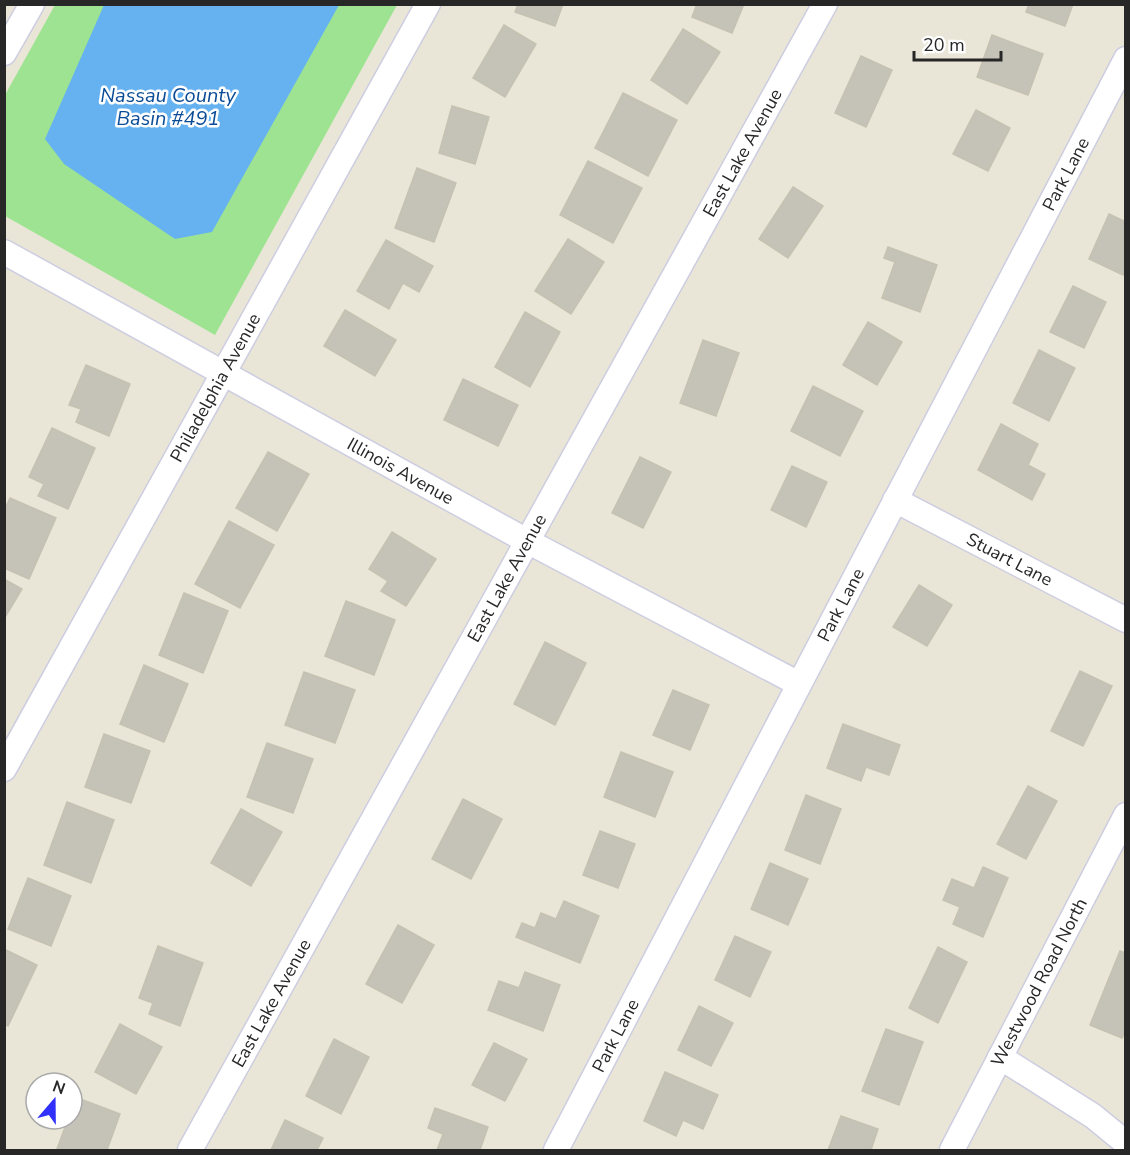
<svg xmlns="http://www.w3.org/2000/svg" width="1130" height="1155" font-family="'Nunito Sans',sans-serif">
  <style>
    .green { fill: #9ee392 }
    .water { fill: #66b2f0 }
    .building { fill: #c5c2b7; stroke: #c5c2b1; stroke-width: 1.5 }
    .lines { fill: none; stroke-linecap: round; stroke-linejoin: round }
    .minor-casing { stroke: #cdcde1; stroke-width: 27 }
    .minor { stroke: #fff; stroke-width: 24 }
    .labels { text-anchor: middle; dominant-baseline: central; stroke-width: 5; stroke-linejoin: round; paint-order: stroke }
    .street-label { font-size: 18px; fill: #272727; stroke: #fff }
    .water-label { font-size: 20px; font-style: italic; fill: #0a4c97; stroke: #fff }
  </style>
  <rect width="100%" height="100%" fill="#eae6d7"/>
  <path class="green" d="M55,5H397L215,335L5,216V95Z"/>
  <path class="water" d="M104,5H339L212,232L175,239L64,164L45,139Z"/>
  <g class="building">
    <path d="M518,4H563L555,26L515,12Z"/>
    <path d="M697,4H744L732,33L692,17Z"/>
    <path d="M1029,4H1073L1065,26L1026,12Z"/>
    <path d="M504,25L536,44L505,97L473,78Z"/>
    <path d="M683,29L720,52L687,104L651,80Z"/>
    <path d="M992,35L1043,54L1028,95L977,77Z"/>
    <path d="M861,56L892,70L866,127L835,113Z"/>
    <path d="M623,93L677,120L648,176L595,148Z"/>
    <path d="M452,106L489,117L475,164L439,153Z"/>
    <path d="M976,110L1010,128L988,171L953,154Z"/>
    <path d="M588,161L642,188L613,243L560,215Z"/>
    <path d="M417,168L456,183L434,242L395,228Z"/>
    <path d="M793,187L823,206L788,258L759,239Z"/>
    <path d="M1109,214L1126,222V270L1123,275L1089,259Z"/>
    <path d="M568,239L604,262L571,314L535,291Z"/>
    <path d="M386,240L433,266L419,292L403,283L389,309L357,291Z"/>
    <path d="M888,247L937,265L920,312L882,298L895,262L884,258Z"/>
    <path d="M1073,286L1106,302L1084,348L1050,332Z"/>
    <path d="M345,310L396,340L375,376L324,346Z"/>
    <path d="M525,312L560,332L530,387L495,367Z"/>
    <path d="M868,322L902,342L877,385L843,365Z"/>
    <path d="M703,340L739,353L716,416L680,403Z"/>
    <path d="M1039,350L1075,368L1049,421L1013,403Z"/>
    <path d="M86,365L130,384L109,436L76,422L81,409L69,405Z"/>
    <path d="M463,379L518,405L498,446L444,420Z"/>
    <path d="M813,386L863,411L840,456L791,431Z"/>
    <path d="M1001,424L1038,444L1028,465L1045,474L1032,500L978,470Z"/>
    <path d="M52,428L95,448L68,509L38,496L44,484L29,477Z"/>
    <path d="M268,452L309,474L277,531L236,508Z"/>
    <path d="M640,457L671,472L643,528L612,513Z"/>
    <path d="M792,466L827,482L806,527L771,510Z"/>
    <path d="M10,498L56,518L29,579L4,568V511Z"/>
    <path d="M229,521L274,545L240,608L195,584Z"/>
    <path d="M392,532L436,559L406,606L381,591L388,581L369,569Z"/>
    <path d="M4,579L22,589L4,619Z"/>
    <path d="M919,585L952,605L927,646L893,627Z"/>
    <path d="M184,593L228,611L203,673L159,655Z"/>
    <path d="M346,601L395,620L374,675L325,656Z"/>
    <path d="M545,642L586,663L555,725L514,704Z"/>
    <path d="M144,665L188,684L164,742L120,724Z"/>
    <path d="M1080,671L1112,686L1083,746L1051,731Z"/>
    <path d="M304,672L355,690L335,743L285,725Z"/>
    <path d="M673,690L709,705L690,750L653,735Z"/>
    <path d="M843,724L900,745L889,775L866,767L861,781L827,768Z"/>
    <path d="M104,734L150,751L131,803L85,787Z"/>
    <path d="M267,743L313,759L293,813L247,797Z"/>
    <path d="M621,752L673,772L655,817L604,797Z"/>
    <path d="M1028,786L1057,801L1026,859L997,844Z"/>
    <path d="M806,795L841,809L820,864L785,850Z"/>
    <path d="M463,799L502,819L471,879L432,859Z"/>
    <path d="M67,802L114,820L91,883L44,865Z"/>
    <path d="M241,809L282,832L251,886L211,863Z"/>
    <path d="M600,831L635,844L618,888L583,875Z"/>
    <path d="M770,863L808,879L788,925L751,909Z"/>
    <path d="M983,867L1008,878L983,937L953,924L960,907L943,900L952,879L974,888Z"/>
    <path d="M28,878L71,896L51,946L8,929Z"/>
    <path d="M564,901L599,916L580,963L516,937L522,923L535,928L541,913L556,919Z"/>
    <path d="M398,925L434,945L402,1003L366,984Z"/>
    <path d="M735,936L771,952L750,997L715,980Z"/>
    <path d="M158,946L203,963L180,1026L149,1014L153,1003L139,998Z"/>
    <path d="M938,947L967,962L938,1023L909,1008Z"/>
    <path d="M4,949L37,965L8,1026L4,1024Z"/>
    <path d="M1120,951L1126,953V1029L1122,1038L1090,1025Z"/>
    <path d="M525,972L560,985L543,1031L488,1010L499,981L519,988Z"/>
    <path d="M699,1006L733,1023L711,1066L678,1050Z"/>
    <path d="M120,1024L162,1047L136,1094L95,1072Z"/>
    <path d="M886,1029L923,1042L899,1105L862,1091Z"/>
    <path d="M334,1039L369,1057L341,1114L306,1096Z"/>
    <path d="M494,1043L527,1059L505,1101L472,1085Z"/>
    <path d="M665,1072L718,1095L703,1129L683,1120L676,1136L644,1121Z"/>
    <path d="M75,1097L120,1114L107,1150H61L57,1149L68,1119H72V1107Z"/>
    <path d="M435,1108L488,1127L480,1150H437L443,1134L428,1128Z"/>
    <path d="M841,1116L878,1129L871,1150H828Z"/>
    <path d="M285,1120L323,1138L317,1150H271Z"/>
  </g>
  <g class="lines">
    <g class="minor-casing">
      <g id="minor">
        <path d="M4,53L32,4"/>
        <path id="s1" d="M4,252L527,541L799,684"/>
        <path id="s2" d="M895,500L1126,620"/>
        <path id="s3" d="M4,769L428,4"/>
        <path d="M1000,1057L1093,1116L1126,1143"/>
        <path id="s4" d="M190,1150L825,4"/>
        <path id="s5" d="M556,1150L1126,59"/>
        <path id="s6" d="M952,1150L1126,815"/>
      </g>
    </g>
    <use href="#minor" class="minor"/>
  </g>
  <g class="labels">
    <g class="street-label">
      <text stroke="none"><textPath href="#s4" startOffset="1140">East Lake Avenue</textPath></text>
      <text stroke="none"><textPath href="#s5" startOffset="1101">Park Lane</textPath></text>
      <text stroke="none"><textPath href="#s3" startOffset="436">Philadelphia Avenue</textPath></text>
      <text stroke="none"><textPath href="#s1" startOffset="453">Illinois Avenue</textPath></text>
      <text stroke="none"><textPath href="#s2" startOffset="129">Stuart Lane</textPath></text>
      <text stroke="none"><textPath href="#s4" startOffset="654">East Lake Avenue</textPath></text>
      <text stroke="none"><textPath href="#s5" startOffset="615">Park Lane</textPath></text>
      <text stroke="none"><textPath href="#s6" startOffset="189">Westwood Road North</textPath></text>
      <text stroke="none"><textPath href="#s4" startOffset="168">East Lake Avenue</textPath></text>
      <text stroke="none"><textPath href="#s5" startOffset="129">Park Lane</textPath></text>
    </g>
    <g class="water-label">
      <text x="168" y="95">Nassau County<tspan x="168" dy="23">Basin #491</tspan></text>
    </g>
  </g>
  <rect width="1130" height="1155" fill="none" stroke="#272727" stroke-width="12"/>
  <g transform="translate(54 1101) rotate(20)"><circle r="28" fill="#ffffff" stroke="#a9a9a9" stroke-width="1.5"/>
  <path d="M0-4.5L10 22L0 15L-10 22Z" fill="#3131fd"/>
  <text y="-9" font-size="16" font-weight="bold" text-anchor="middle" fill="#272727">N</text>
  </g>
  <path d="M914 51v9h87v-9" fill="none" stroke="#272727" stroke-width="3"/>
  <text x="923" y="51" font-size="18" fill="#272727" stroke="#ffffff" stroke-width="4.5" paint-order="stroke">20 m</text>
</svg>
